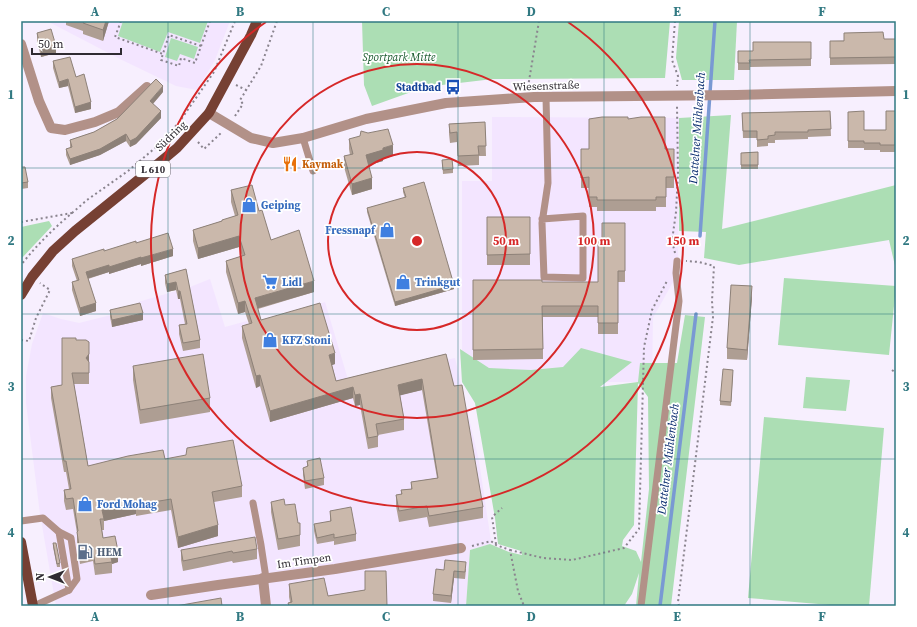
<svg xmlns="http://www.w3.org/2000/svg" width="917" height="627" font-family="'Source Serif 4',serif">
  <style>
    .built { fill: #f3e5ff }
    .green { fill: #acdeb4; fill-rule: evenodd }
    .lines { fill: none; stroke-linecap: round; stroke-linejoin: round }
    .stream { stroke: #7999d3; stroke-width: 3.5 }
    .path { stroke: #8a848e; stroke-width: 2; stroke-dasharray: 2 3; stroke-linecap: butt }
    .service { stroke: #b29188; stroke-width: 7 }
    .minor { stroke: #b29188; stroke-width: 10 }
    .primary { stroke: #764033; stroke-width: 10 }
    .wall { fill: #ae9e93 }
    .shaded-wall { fill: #8d8178 }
    .building { fill: #cab8ab; stroke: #8d8178 }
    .grid { fill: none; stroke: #317982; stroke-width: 1; stroke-opacity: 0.55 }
    .ring { fill: none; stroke: #d62828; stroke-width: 2 }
    .labels { text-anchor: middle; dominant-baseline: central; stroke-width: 3.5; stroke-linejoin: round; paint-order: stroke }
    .shield { fill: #fff; stroke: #6d6b70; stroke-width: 1 }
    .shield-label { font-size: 10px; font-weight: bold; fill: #2f2b32 }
    .park-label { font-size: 11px; font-style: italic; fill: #125427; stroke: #fff }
    .street-label { font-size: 11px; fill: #2f2b32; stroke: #fff }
    .transit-label { font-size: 11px; font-weight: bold; fill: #164399; stroke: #fff; text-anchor: end }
    .food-label { font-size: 11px; font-weight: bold; fill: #c56008; stroke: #fff; text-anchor: start }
    .shop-label { font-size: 11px; font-weight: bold; fill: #366cbe; stroke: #fff; text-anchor: start }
    .service-label { font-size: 11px; font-weight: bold; fill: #4e5e75; stroke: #fff; text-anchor: start }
    .water-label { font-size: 12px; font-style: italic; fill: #092c6f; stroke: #fff }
    .centre { fill: #d62828; stroke: #fff; stroke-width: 2 }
    .ring-label { font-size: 12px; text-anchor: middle; font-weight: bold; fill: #d62828; stroke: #fff; stroke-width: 3.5; stroke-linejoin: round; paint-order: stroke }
    .neatline { fill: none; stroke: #317982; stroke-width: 1.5 }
    .grid-label { font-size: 13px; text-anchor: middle; font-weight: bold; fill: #317982 }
  </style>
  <rect width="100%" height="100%" fill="#f7effe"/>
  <g class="built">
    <path d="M47,21H230L215,60L197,90L176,86L122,60Z"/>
    <path d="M492,117L679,118L678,273L653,318L652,382H462V181H492Z"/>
    <path d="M210,279L225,327L247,321L249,327L325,302L349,383L455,358L479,461L491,541L490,544L470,550L466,606H56L40,514L26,403V376L32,344L43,313L61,319L79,323L139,308L138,302L190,287Z"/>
  </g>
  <g class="green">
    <path d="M123,21H208L200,43L168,32L160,52L118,36Z"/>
    <path d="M362,21H670L665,78L493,79L425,87L372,106L364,85Z"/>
    <path d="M679,21H737L734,80H682L676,58Z"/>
    <path d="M171,38L198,47L194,59L180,54L177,61L165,57Z"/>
    <path d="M731,115L722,229L896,185V270L889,240L739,265L704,258L706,232L679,231V118Z"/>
    <path d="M49,221L52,226L21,259V227Z"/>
    <path d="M784,278L896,286L889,355L778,345Z"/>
    <path d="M685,315L705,317L671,606H636L639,573L632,594L624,606H466L470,550L490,544L509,552L522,555L521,551L498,544L495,518L475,403L462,382L460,349L489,368L531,370L563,367L581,348L632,362L600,387L638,382L640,363H677ZM638,383L648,397L649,489L641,562L636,551L622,546L623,540L634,525Z"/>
    <path d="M806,377L850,380L846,411L803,408Z"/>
    <path d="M764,417L884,428L869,606H842L748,598Z"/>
  </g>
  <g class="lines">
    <g class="stream">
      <path d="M700,236L715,21"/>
      <path d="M660,606L696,314"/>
    </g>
    <g class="path">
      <path d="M121,21L115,37L163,54"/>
      <path d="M675,21L672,60L678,76L677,86"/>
      <path d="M201,46L169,35L161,60L179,66L181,58L195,63L210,21"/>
      <path d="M236,85L246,90"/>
      <path d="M528,87L539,21"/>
      <path d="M235,116L243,104L240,100L242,97L261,66L277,21"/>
      <path d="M198,142L204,149L221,133"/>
      <path d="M72,213L87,200L128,171L161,143L180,121L214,72L235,21"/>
      <path d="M21,222L72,213C53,229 36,246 21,265"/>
      <path d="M675,253L672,241L676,212L678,174L677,106"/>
      <path d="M21,340L29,341L36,318L50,290L40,283"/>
      <path d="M892,370L896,373"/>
      <path d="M496,544L492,517L502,508"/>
      <path d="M472,546L491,541L496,545L510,550L518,591L524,606"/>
      <path d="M510,550L543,558L572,560L624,548L639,529L644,347L652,310L667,281"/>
      <path d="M679,606L678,602L713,317L712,301L714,266L699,262L686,261"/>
    </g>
    <g class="service">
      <path d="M303,138L313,171"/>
      <path d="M542,219L583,216V278L544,277L542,223L548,183L546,97"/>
      <path d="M253,503L261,545L266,578"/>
      <path d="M21,521L43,518L59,532L69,590L34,606"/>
      <path d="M59,532L71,538L77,579L69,590"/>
      <path d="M641,606L679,301L676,273L677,261"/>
    </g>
    <g class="minor">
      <path d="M21,44L39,101L51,128L65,130L95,122L119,112L147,87"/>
      <path d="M209,113L251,138L273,143L303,138L366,119L446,103L534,97L737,95L896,91"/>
      <path d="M263,578L266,606"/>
      <path d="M151,595L218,585L335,569L461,548"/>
    </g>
    <g class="primary">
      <path d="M21,295L32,277L53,251L75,231L153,168L177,148L209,113L251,35L257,21"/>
      <path d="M21,542L33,606"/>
    </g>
  </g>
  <g class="wall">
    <path d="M66,21H109L103,41L83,34V31L66,25Z"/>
    <path d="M37,33L56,53L41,57L37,41Z"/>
    <path d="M896,39V64L830,65V41Z"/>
    <path d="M811,42V66L750,67V70H738V63L753,51Z"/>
    <path d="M53,61L76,77L91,109L75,113L68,86L59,88L53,68Z"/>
    <path d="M163,92L153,104L161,118L136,144L130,147L126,141L100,155L70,165L66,155V149L70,148V140L94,132L117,119Z"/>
    <path d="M830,111L831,136L808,137V139L775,140V143H768V146L757,147V138H743L742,113Z"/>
    <path d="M896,111L895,152H880V150H864V148H848V112L864,130H886Z"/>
    <path d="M628,119L665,149H674V188H666V207H656V211H597V207H589V188H581V149H589Z"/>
    <path d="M485,122L486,156H479V165L458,166L457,142L450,143L449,134V124Z"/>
    <path d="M21,127L22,133V141H21Z"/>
    <path d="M349,139L393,156L383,159V161L369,165L372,189L352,195L344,167V156L350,155L349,149Z"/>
    <path d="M758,152V169H741V153Z"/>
    <path d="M442,160L453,169V173L443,174Z"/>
    <path d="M21,167L28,182V188L21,189Z"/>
    <path d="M403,188L454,289L395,306L367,212V208L405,198L403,192Z"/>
    <path d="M231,190L259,211L271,240L314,292L258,309L261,320L335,364L332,365L336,381L446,354L483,507V518L429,527L427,517L399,522L396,506V495L401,494V490L411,489V482L437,478L422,390L400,395L404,419V430L378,435V447L368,449L360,405L355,406L353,398L270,422L260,386L256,388L242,338V326L249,324L245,312L238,314L226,272V261L242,256L239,247L198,259L193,241V230L222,221L235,216L231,202Z"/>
    <rect x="487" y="217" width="43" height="48"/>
    <path d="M625,223V282H618V334H598V317H543V359L473,360V280L542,282H598L602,241Z"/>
    <path d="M104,251L173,256L141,266V264L109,274V272L88,279L96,311L80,316L72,290V282L77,281L72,266V259Z"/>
    <path d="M186,269L200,340V348L183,351L179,334V325L185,324L180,299H178L176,290L167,292L165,283V275Z"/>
    <path d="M752,297L747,360L727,359V348Z"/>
    <path d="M110,310L143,320L112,327L110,317Z"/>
    <path d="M76,340L89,342V384H74L88,466L165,459L242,486V497L214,502L218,536L178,548L171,510L136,516V514L104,521V530H102L103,538L118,562L112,564V573L95,575L93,561L80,564L77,543V533L73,509L66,510L64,501V490L69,489L66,472H64L51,398V387L62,385Z"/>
    <path d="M133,366L210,398V412L140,424L133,380Z"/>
    <path d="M733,374L731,406L720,405V401Z"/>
    <path d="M307,461L324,478V485L305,489L303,475V468L307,467Z"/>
    <path d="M271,502L285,505L298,523H300V546L278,550L271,512Z"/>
    <path d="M330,511L356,534V541L334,545V541L317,544L314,531V524L330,522Z"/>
    <path d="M53,543L60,563V567H57L53,547Z"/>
    <path d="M257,549V559L233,563L232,561L183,571L181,560V550Z"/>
    <path d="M466,569L465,579L454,578L451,603L433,601V594L444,570Z"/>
    <path d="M365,571L387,606H288V603L290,602L289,597V584L328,596L365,590Z"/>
  </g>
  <g class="shaded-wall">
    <path d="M106,21H109L103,41V30Z"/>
    <path d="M56,46V53L41,57V50Z"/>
    <path d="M68,79V86L59,88V82Z"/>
    <path d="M163,86V92L150,107V101Z"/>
    <path d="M91,102V109L75,113V107Z"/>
    <path d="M161,111V118L136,144L130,147V141Z"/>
    <path d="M126,134V141L100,155L70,165V159Z"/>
    <path d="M393,145V156L383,159V161L366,166V155L383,148Z"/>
    <path d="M372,178V189L352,195V184Z"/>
    <path d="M239,236V247L198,259V248Z"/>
    <path d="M173,249V256L141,266V258Z"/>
    <path d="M141,257V264L109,274V267Z"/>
    <path d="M109,265V272L86,279V272Z"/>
    <path d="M314,281V292L255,309V298Z"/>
    <path d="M176,282V290L167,292V284Z"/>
    <path d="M454,285V289L395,306V302Z"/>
    <path d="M752,286V297L747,360V350Z"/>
    <rect x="178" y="291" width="2" height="8"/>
    <path d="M245,301V312L238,314V303Z"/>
    <path d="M96,303V311L80,316V308Z"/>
    <path d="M143,313V320L112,327V320Z"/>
    <path d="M335,353V364L329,366V355Z"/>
    <path d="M89,354V365L86,358Z"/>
    <path d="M260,375V386L256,388V376Z"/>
    <path d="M422,379V390L398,396V385Z"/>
    <path d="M353,387V398L270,422V411Z"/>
    <path d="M360,394V405L355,406V395Z"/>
    <path d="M136,503V514L104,521L102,510Z"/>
    <path d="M218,525V536L178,548V537Z"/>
    <path d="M118,551V562L112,564L110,553Z"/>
    <path d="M454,571V578L451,603V596Z"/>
  </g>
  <g class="building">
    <path d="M84,21H106L103,30L83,23Z"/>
    <path d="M51,29L56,46L41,50L37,33Z"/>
    <path d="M883,32L884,39H896V57L830,58V41H844V33Z"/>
    <path d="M753,42H811V59L749,60L750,63H738V51H753Z"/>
    <path d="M70,57L76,77L84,74L91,102L75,107L68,79L59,82L53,61Z"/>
    <path d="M156,79L163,86L150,101L161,111L136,138L130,141L126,134L100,149L70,159L66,149L72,147L70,140L94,132L117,119Z"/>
    <path d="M830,111L831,129L808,130V132H775V135L768,136V139L757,140V131H743L742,113Z"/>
    <path d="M864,111V130H886V111H896L895,145H880V143H864V141H848V112Z"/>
    <path d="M602,117H628V119L641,117H665V149H674V177H666V197H656V200H597V197H589V177L581,178V149H589V119Z"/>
    <path d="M485,122L486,146H478L479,155L458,156L457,132L450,133L449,124Z"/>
    <path d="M388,129L393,145L383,148V150L366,155L372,178L352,184L344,156L353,154L349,139L360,136L361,131L368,133Z"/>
    <path d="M758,152V165H741V153Z"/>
    <path d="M452,159L453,169L443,170L442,160Z"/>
    <path d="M21,167H25L28,182L21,183Z"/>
    <path d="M424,182L454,285L395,302L367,208L406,197L403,188Z"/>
    <path d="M252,185L259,211L262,210L271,240L299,230L314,281L255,298L261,320L320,303L335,353L329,355L336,381L446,354L454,386L462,385L483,507L429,516L427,506L399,511L396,495L402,494L401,490L412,489L411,482L438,478L422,379L398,385L404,419L376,424L378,436L368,438L360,394L355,395L353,387L270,411L260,375L256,376L242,326L252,323L245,301L238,303L226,261L245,255L239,236L198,248L193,230L222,221V220L238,215L231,190Z"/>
    <path d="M487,217H530V254L487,255Z"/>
    <path d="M602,223H625V271H618V323H598V306H542L543,349L473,350V280H542V282H598V241H602Z"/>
    <path d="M168,233L173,249L141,258V257L109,267V265L86,272L96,303L80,308L72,282L79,280L72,259L104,249V251L136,241V243Z"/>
    <path d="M186,269L200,340L183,343L179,325L187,324L180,291H178L176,282L167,284L165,275Z"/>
    <path d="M731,285L752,286L747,350L727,348Z"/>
    <path d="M140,303L143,313L112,320L110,310Z"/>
    <path d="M62,338H76V340H86L89,342V354L86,358L89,362V373H72L88,466L128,456L163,450L165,459L186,455L187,448L233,440L242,486L212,492L218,525L178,537L171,499L136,505V503L102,510L104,519H100L103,538L115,536L118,551L110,553L112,562L95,564L93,550L80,553L77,532L78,531L73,498L66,499L64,490L71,489L66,461H64L51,387L62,385Z"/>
    <path d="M203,354L210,398L140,410L133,366Z"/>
    <path d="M723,369L733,370L731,402L720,401Z"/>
    <path d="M320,458L324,478L305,481L303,468L308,466L307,461Z"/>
    <path d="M284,499L285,505L295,504L298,523H300V535L278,539L271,502Z"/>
    <path d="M351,507L356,534L334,538V534L317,538L314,524L331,521L330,511Z"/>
    <path d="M255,537L257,549L233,553L232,551L183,561L181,550Z"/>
    <path d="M53,543H56L60,563L57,564Z"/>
    <path d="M445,560L466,562L465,572L454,571L451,596L433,594L436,569L444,570Z"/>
    <path d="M365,571H386L387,606H289L288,603L292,602L289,584L324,578L328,596L365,590Z"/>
    <path d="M221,598L222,606H176Z"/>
  </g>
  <path class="grid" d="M168,21V606M313,21V606M458,21V606M604,21V606M750,21V606M21,168H896M21,314H896M21,459H896"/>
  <g class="ring">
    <circle cx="417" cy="241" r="89"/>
    <circle cx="417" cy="241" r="177"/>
    <path d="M568 22A266 266 0 1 1 266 22"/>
  </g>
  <defs>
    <g id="bus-bare" transform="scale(1.2)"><path d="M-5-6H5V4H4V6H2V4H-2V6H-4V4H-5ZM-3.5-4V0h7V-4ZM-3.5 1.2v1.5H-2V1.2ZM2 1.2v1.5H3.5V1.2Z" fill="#1a4fb4" stroke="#fff" stroke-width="2.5" paint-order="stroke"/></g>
    <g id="restaurant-bare" transform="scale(1.2)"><path d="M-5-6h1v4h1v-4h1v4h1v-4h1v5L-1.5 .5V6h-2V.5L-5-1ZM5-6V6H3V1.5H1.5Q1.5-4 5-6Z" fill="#e8710a" stroke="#fff" stroke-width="2.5" paint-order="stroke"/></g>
    <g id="shop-bare" transform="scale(1.2)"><path d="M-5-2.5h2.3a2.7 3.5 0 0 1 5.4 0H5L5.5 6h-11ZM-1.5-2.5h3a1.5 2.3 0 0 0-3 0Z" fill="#3f7fe0" stroke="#fff" stroke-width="2.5" paint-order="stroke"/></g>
    <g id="supermarket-bare" transform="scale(1.2)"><path d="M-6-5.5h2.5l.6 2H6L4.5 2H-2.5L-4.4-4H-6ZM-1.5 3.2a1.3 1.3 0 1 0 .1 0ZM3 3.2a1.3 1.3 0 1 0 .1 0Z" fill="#3f7fe0" stroke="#fff" stroke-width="2.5" paint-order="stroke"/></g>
    <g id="fuel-bare" transform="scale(1.2)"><path d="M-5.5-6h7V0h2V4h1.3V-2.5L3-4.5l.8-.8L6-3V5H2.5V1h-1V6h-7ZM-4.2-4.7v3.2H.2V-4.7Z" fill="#5c6f8a" stroke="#fff" stroke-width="2.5" paint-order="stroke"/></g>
  </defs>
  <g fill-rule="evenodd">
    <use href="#bus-bare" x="453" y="87"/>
    <use href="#restaurant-bare" x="290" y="164"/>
    <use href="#shop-bare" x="249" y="205"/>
    <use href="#shop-bare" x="387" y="230"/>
    <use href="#supermarket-bare" x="270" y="282"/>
    <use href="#shop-bare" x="403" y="282"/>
    <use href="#shop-bare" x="270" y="340"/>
    <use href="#shop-bare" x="85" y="504"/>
    <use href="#fuel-bare" x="85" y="552"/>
  </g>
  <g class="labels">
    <rect class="shield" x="136" y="161" width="34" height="16" rx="3"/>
    <g class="shield-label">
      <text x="153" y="169">L 610</text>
    </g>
    <g class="park-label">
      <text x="399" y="57">Sportpark Mitte</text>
    </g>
    <g class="street-label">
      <text transform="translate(546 86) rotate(-2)">Wiesenstraße</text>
      <text transform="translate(171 136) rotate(-44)">Südring</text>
      <text transform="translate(304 561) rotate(-8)">Im Timpen</text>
    </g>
    <g class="transit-label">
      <text x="441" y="87">Stadtbad</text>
    </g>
    <g class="food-label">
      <text x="302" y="164">Kaymak</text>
    </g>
    <g class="shop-label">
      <text x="261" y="205">Geiping</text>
      <text x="375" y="230" text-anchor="end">Fressnapf</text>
      <text x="282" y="282">Lidl</text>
      <text x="415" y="282">Trinkgut</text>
      <text x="282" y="340">KFZ Stoni</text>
      <text x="97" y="504">Ford Mohag</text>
    </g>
    <g class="service-label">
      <text x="97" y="552">HEM</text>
    </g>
    <g class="water-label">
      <text transform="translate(697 128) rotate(-86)">Dattelner Mühlenbach</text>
      <text transform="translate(668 459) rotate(-83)">Dattelner Mühlenbach</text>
    </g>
  </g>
  <circle cx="417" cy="241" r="6" class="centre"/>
  <g class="ring-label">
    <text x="506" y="245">50 m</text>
    <text x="594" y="245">100 m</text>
    <text x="683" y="245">150 m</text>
  </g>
  <rect width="917" height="627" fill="none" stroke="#ffffff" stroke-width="44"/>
  <g transform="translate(50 577) rotate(270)" stroke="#ffffff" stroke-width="3" paint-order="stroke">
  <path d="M0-3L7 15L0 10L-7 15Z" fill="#2f2b32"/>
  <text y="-6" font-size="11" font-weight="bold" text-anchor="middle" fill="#2f2b32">N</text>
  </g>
  <path d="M32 48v6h89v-6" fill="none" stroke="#2f2b32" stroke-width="2"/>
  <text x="38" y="48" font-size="12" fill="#2f2b32" stroke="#ffffff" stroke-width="3" paint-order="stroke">50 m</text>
  <rect x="22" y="22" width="873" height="583" class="neatline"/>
  <g class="grid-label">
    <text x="95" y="16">A</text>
    <text x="240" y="16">B</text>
    <text x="386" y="16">C</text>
    <text x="531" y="16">D</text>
    <text x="677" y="16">E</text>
    <text x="822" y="16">F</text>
    <text x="11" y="99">1</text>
    <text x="906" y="99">1</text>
    <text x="11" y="245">2</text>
    <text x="906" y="245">2</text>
    <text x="11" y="391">3</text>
    <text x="906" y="391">3</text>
    <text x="11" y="537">4</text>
    <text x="906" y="537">4</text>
    <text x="95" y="621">A</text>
    <text x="240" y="621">B</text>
    <text x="386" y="621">C</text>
    <text x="531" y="621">D</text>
    <text x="677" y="621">E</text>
    <text x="822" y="621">F</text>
  </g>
</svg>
